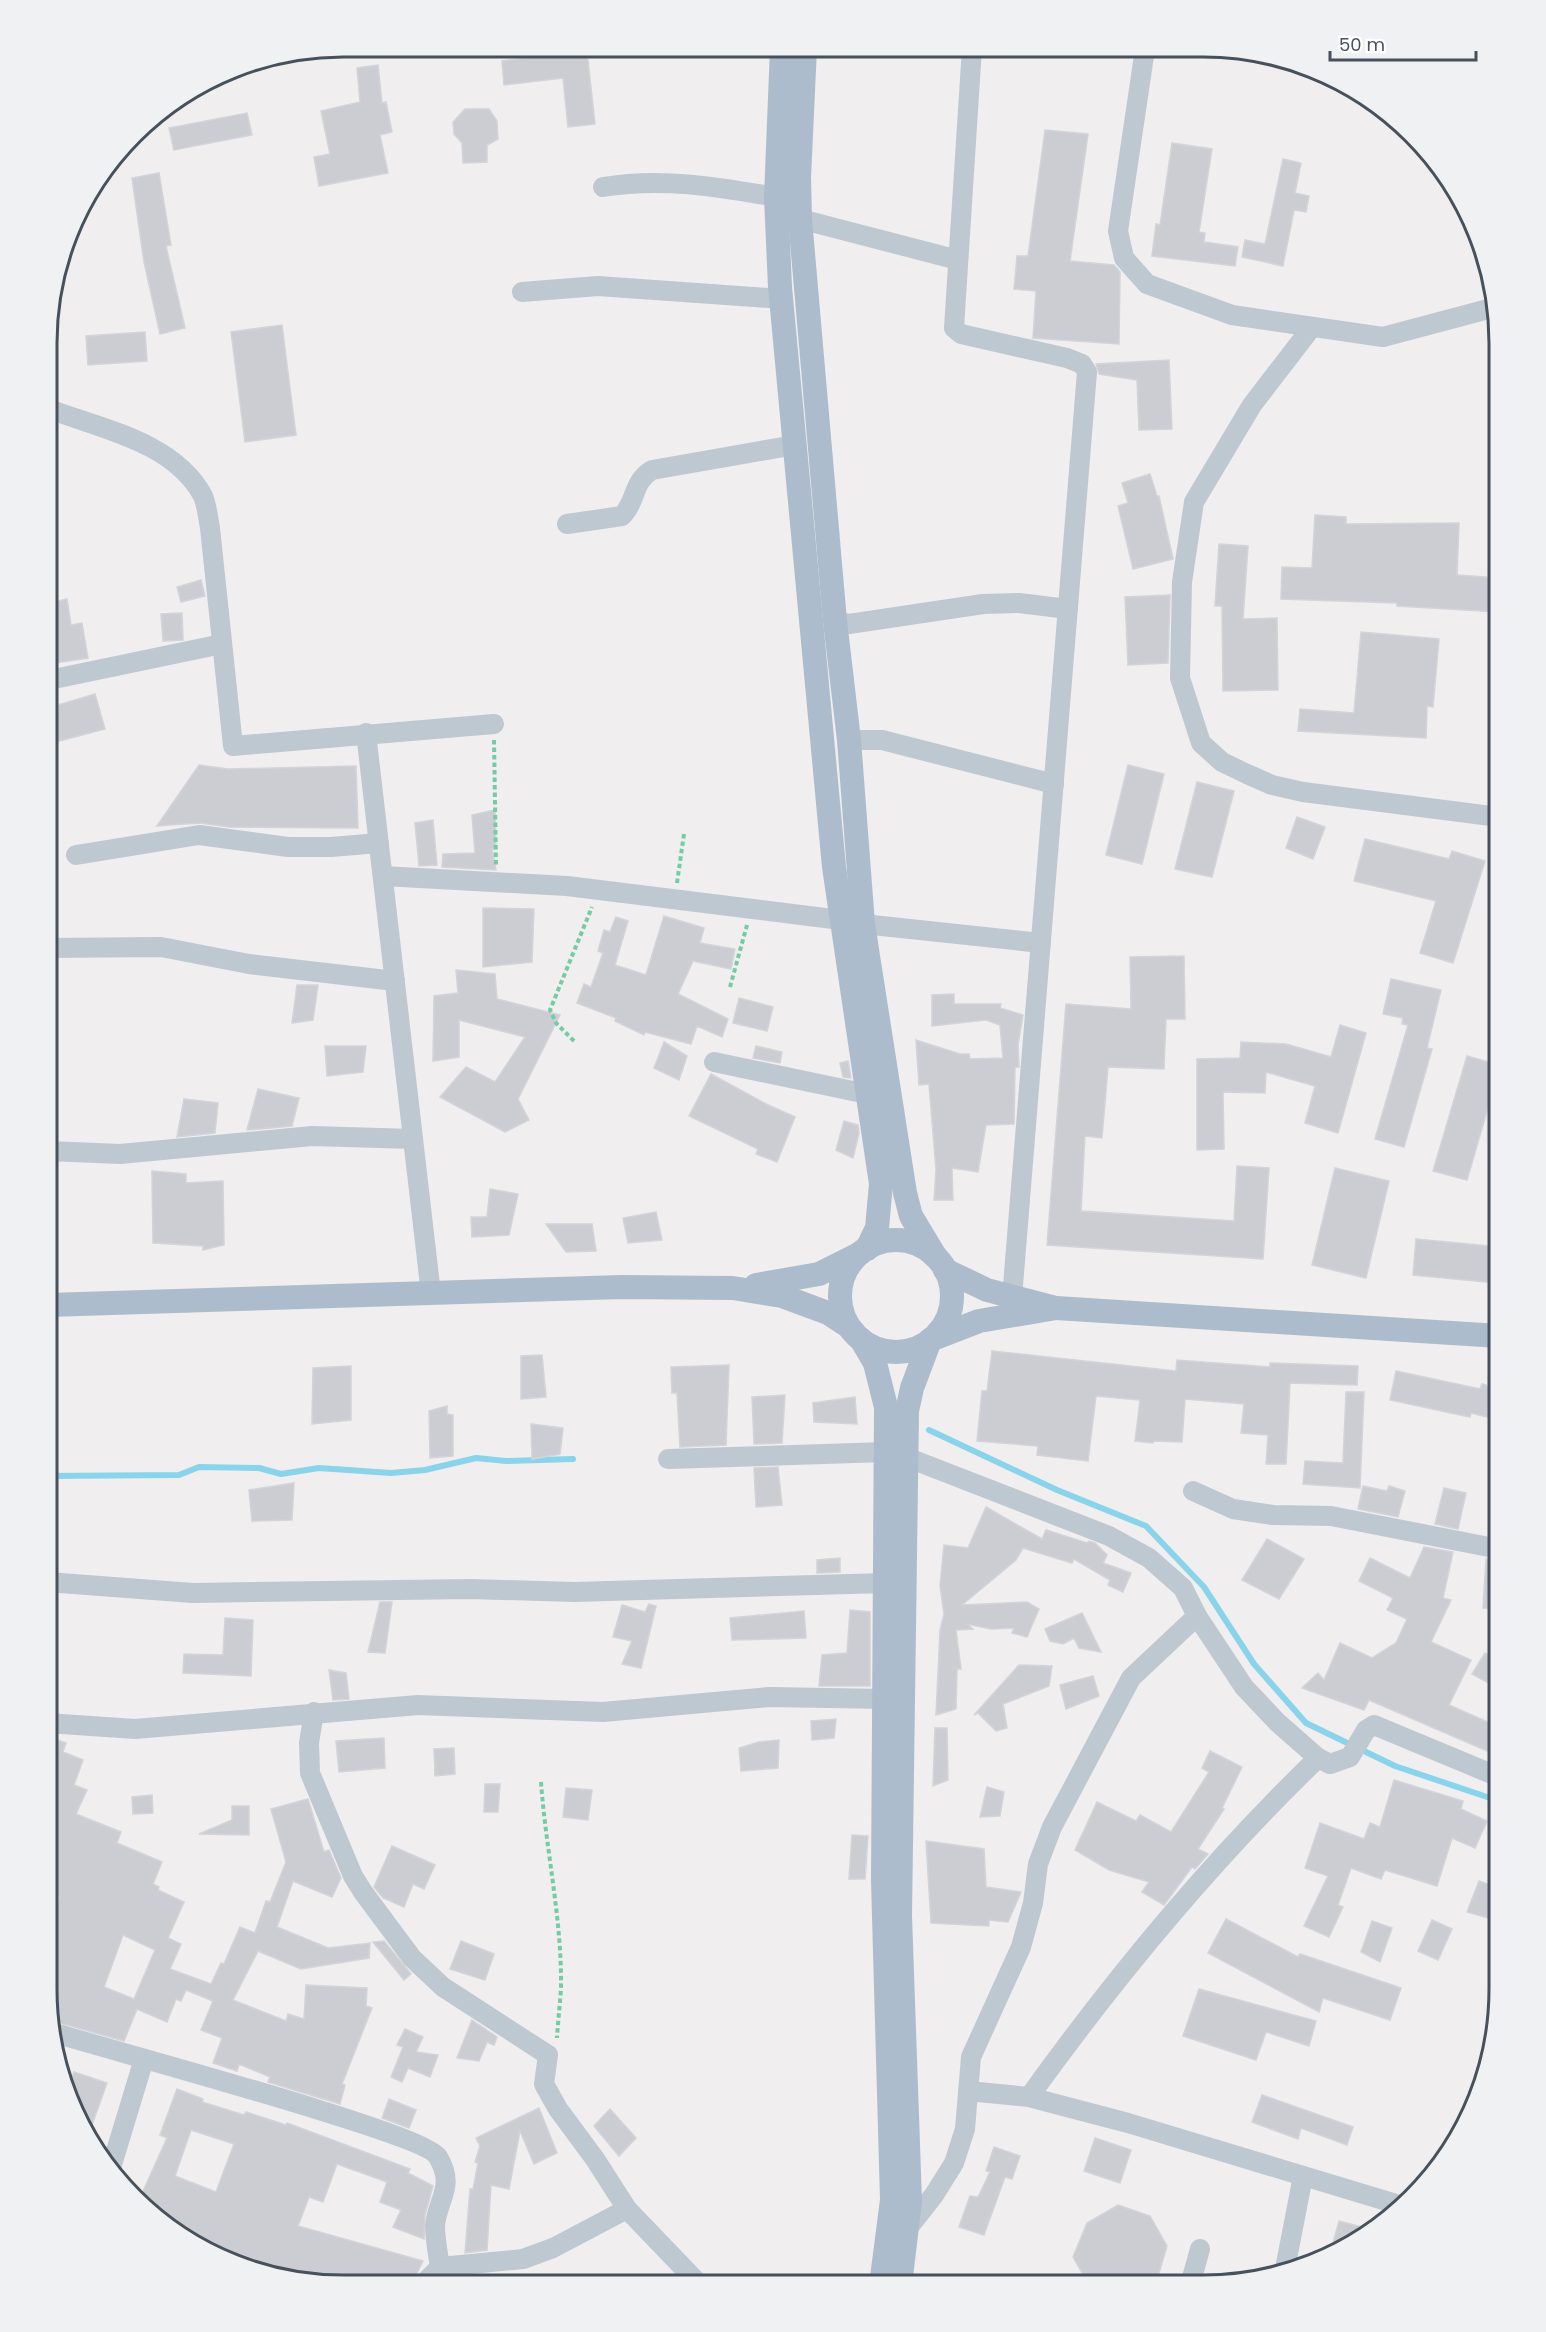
<svg xmlns="http://www.w3.org/2000/svg" width="1546" height="2332" font-family="Poppins,sans-serif">
  <style>
    .lines { fill: none; stroke-linecap: round; stroke-linejoin: round }
    .stream { stroke: #89d4eb; stroke-width: 6 }
    .building { fill: #cbcdd3; stroke: #d2d4d9; stroke-width: 1.5; fill-rule: evenodd }
    .path { stroke: #74cca3; stroke-width: 4; stroke-dasharray: 4.5 3; stroke-linecap: butt }
    .minor { stroke: #bec8d0; stroke-width: 20 }
    .major { stroke: #adbccd; stroke-width: 24 }
    .rim { fill: none; stroke: #46515b; stroke-width: 3 }
  </style>
  <rect width="100%" height="100%" fill="#f0eeee"/>
  <g class="lines">
    <g class="stream">
      <path d="M929,1430L1057,1490L1146,1526L1204,1587L1254,1664L1306,1723L1395,1766L1499,1801"/>
      <path d="M47,1476L179,1475L199,1467L259,1468L281,1474L319,1468L391,1473L425,1470L476,1458L506,1461L573,1459"/>
      <path d="M1467,2117L1495,2029"/>
    </g>
  </g>
  <g class="building">
    <path d="M587,51L595,124L568,127L563,78L504,85L502,61Z"/>
    <path d="M378,65L382,103L386,102L392,132L380,135L388,173L319,186L314,157L330,154L321,111L360,102L357,68Z"/>
    <path d="M465,109H489L497,121L498,139L487,145V162L463,163L462,143L454,134L453,122Z"/>
    <path d="M247,113L252,135L174,150L169,128Z"/>
    <path d="M1045,130L1088,134L1070,261L1114,265L1120,272L1119,344L1033,338L1036,291L1014,289L1017,256H1028Z"/>
    <path d="M1172,143L1212,149L1199,232L1205,233L1204,242L1238,247L1235,266L1152,256L1156,224L1160,225Z"/>
    <path d="M1283,159L1301,163L1295,193L1309,196L1306,212L1294,210L1283,266L1242,257L1245,240L1265,244Z"/>
    <path d="M159,173L171,245L166,246L185,328L160,334L144,262L132,178Z"/>
    <path d="M282,325L296,435L245,442L231,332Z"/>
    <path d="M145,332L147,361L88,365L86,336Z"/>
    <path d="M1169,360L1172,429L1139,430L1137,380L1099,374L1096,364Z"/>
    <path d="M1150,474L1157,496H1159L1173,559L1133,569L1118,506L1128,503L1122,483Z"/>
    <path d="M1315,515L1346,517V524L1459,523L1457,575L1499,578V612L1397,606V603L1281,599L1282,567L1312,568Z"/>
    <path d="M1219,544L1248,546L1243,619L1277,618L1278,690L1223,691L1222,606H1215Z"/>
    <path d="M201,580L205,596L181,602L177,587Z"/>
    <path d="M1170,595L1168,663L1128,665L1125,597Z"/>
    <path d="M67,599L71,625L82,623L88,658L49,664V603Z"/>
    <path d="M182,613L183,640L163,641L161,614Z"/>
    <path d="M1361,632L1439,639L1433,707L1427,706L1426,738L1298,731L1300,709L1354,713Z"/>
    <path d="M95,694L105,729L48,744V708Z"/>
    <path d="M199,765L228,769L356,766L358,828L229,827L200,823L157,826Z"/>
    <path d="M1128,765L1164,774L1142,864L1106,855Z"/>
    <path d="M1197,782L1234,791L1212,877L1175,869Z"/>
    <path d="M495,810L496,849H492L496,870L442,867L443,854L475,853L472,815Z"/>
    <path d="M1297,817L1325,827L1313,859L1286,848Z"/>
    <path d="M433,820L437,865L419,866L415,823Z"/>
    <path d="M1365,839L1449,859L1452,851L1485,861L1453,963L1420,953L1436,901L1354,881Z"/>
    <path d="M483,908L534,909L532,962L483,967Z"/>
    <path d="M664,916L704,928L700,943L735,949L731,969L693,961L678,994L728,1019L722,1037L697,1026L691,1044L645,1032L644,1035L615,1021L616,1018L577,1003L584,984L591,987L603,953L598,951L604,930L610,932L616,917L628,921L615,965L646,975Z"/>
    <path d="M1184,956L1185,1019H1166L1164,1069L1108,1067L1102,1138L1085,1136L1081,1211L1234,1221L1237,1166L1269,1168L1263,1259L1047,1245L1066,1004L1131,1009L1130,957Z"/>
    <path d="M456,970L495,974L497,999L560,1015L518,1099L529,1120L505,1132L440,1097L466,1067L495,1082L525,1037L459,1020V1057L433,1061L434,996L458,993Z"/>
    <path d="M1391,979L1441,990L1427,1048L1432,1049L1404,1147L1375,1139L1408,1025L1402,1024L1403,1018L1383,1014Z"/>
    <path d="M297,985H318L313,1020L292,1023Z"/>
    <path d="M954,994V1004H1001L1000,1008L1023,1015L1018,1045L1019,1067H1015L1014,1124L986,1125L978,1172L952,1168L953,1200H934L936,1170L929,1084L919,1085L916,1040L960,1054H969L970,1059L1003,1058L1000,1025L986,1020L932,1026V995Z"/>
    <path d="M739,998L773,1007L767,1031L733,1023Z"/>
    <path d="M1340,1025L1366,1033L1338,1133L1305,1123L1315,1086L1266,1072L1265,1093L1223,1092L1224,1149L1197,1150V1059L1240,1058L1241,1042L1286,1044L1331,1057Z"/>
    <path d="M664,1042L687,1056L679,1080L654,1068Z"/>
    <path d="M325,1046H366L363,1072L327,1076Z"/>
    <path d="M756,1046L782,1052L780,1063L753,1058Z"/>
    <path d="M1467,1056L1499,1065V1070L1467,1180L1433,1171Z"/>
    <path d="M848,1061L851,1078L843,1077L840,1063Z"/>
    <path d="M711,1074L766,1104L795,1117L777,1162L756,1154L758,1149L689,1116Z"/>
    <path d="M258,1089L299,1098L292,1126L247,1130Z"/>
    <path d="M184,1099L218,1103L215,1133L177,1137Z"/>
    <path d="M844,1121L858,1125L859,1133L853,1158L836,1150Z"/>
    <path d="M1335,1168L1389,1181L1366,1278L1312,1265Z"/>
    <path d="M152,1171L186,1174V1183L223,1181L224,1245L203,1250V1246L153,1243Z"/>
    <path d="M490,1189L518,1194L509,1235L472,1237L471,1217H487Z"/>
    <path d="M656,1212L662,1240L628,1243L623,1218Z"/>
    <path d="M546,1224H592L596,1251L566,1252Z"/>
    <path d="M1416,1239L1499,1247L1497,1283L1413,1275Z"/>
    <path d="M992,1351L1176,1371L1177,1360L1270,1367V1363L1358,1366L1357,1385L1290,1383L1286,1464H1266L1268,1435L1241,1433L1244,1404L1185,1399L1182,1442L1154,1441L1153,1443L1135,1441L1140,1400L1096,1396L1088,1461L1037,1455L1038,1446L977,1441L982,1391H987Z"/>
    <path d="M542,1355L546,1397L521,1399V1356Z"/>
    <path d="M729,1365L726,1445L680,1447L677,1393H672L671,1367Z"/>
    <path d="M351,1366V1420L312,1424L313,1368Z"/>
    <path d="M1396,1371L1480,1389L1482,1384L1499,1389V1404L1495,1419L1471,1413L1470,1417L1390,1400Z"/>
    <path d="M1346,1392H1364L1360,1488L1303,1484L1305,1461L1343,1463Z"/>
    <path d="M785,1395L782,1443L754,1444L752,1397Z"/>
    <path d="M855,1397L857,1424L814,1422L813,1403Z"/>
    <path d="M447,1406V1414L453,1415V1456L430,1458L429,1411Z"/>
    <path d="M531,1424L563,1428L560,1454L532,1459Z"/>
    <path d="M778,1467L782,1505L756,1507L754,1468Z"/>
    <path d="M294,1483L292,1520L252,1521L249,1490Z"/>
    <path d="M1363,1486L1387,1491L1389,1486L1405,1491L1398,1517L1358,1509Z"/>
    <path d="M1444,1488L1466,1493L1458,1529L1435,1524Z"/>
    <path d="M986,1507L1042,1539L1046,1530L1087,1543L1089,1541L1095,1543L1107,1555L1103,1563L1131,1573L1123,1592L1108,1585L1110,1580L1074,1559L1072,1563L1023,1548L1016,1560L962,1605L1027,1602L1039,1609L1027,1637L1012,1633L1014,1628L991,1629L967,1624L973,1629L956,1630L961,1669H957L956,1709L936,1715L940,1630L944,1614L940,1586L944,1545L968,1548Z"/>
    <path d="M1267,1539L1304,1559L1279,1599L1242,1580Z"/>
    <path d="M1424,1547L1453,1552L1443,1598L1451,1600L1431,1642L1471,1660L1449,1705L1499,1727V1756L1369,1700L1364,1710L1302,1688L1318,1673L1324,1680L1340,1643L1372,1658L1396,1643L1407,1619L1387,1610L1393,1598L1359,1581L1370,1558L1410,1578Z"/>
    <path d="M840,1558V1572L817,1573V1560Z"/>
    <path d="M1486,1559L1499,1561V1609L1483,1608Z"/>
    <path d="M380,1602H392L385,1653L368,1652Z"/>
    <path d="M649,1604L656,1606L641,1668L622,1664L632,1641L613,1637L622,1605L645,1612Z"/>
    <path d="M850,1610L870,1612V1686H819L822,1655L847,1653Z"/>
    <path d="M804,1611L806,1638L732,1640L730,1618Z"/>
    <path d="M1082,1613L1101,1652L1079,1648L1074,1638L1063,1644L1050,1641L1045,1629Z"/>
    <path d="M225,1618L253,1620L251,1676L183,1673L184,1654L223,1655Z"/>
    <path d="M1485,1653L1499,1661V1678L1494,1686L1472,1674Z"/>
    <path d="M1019,1665L1052,1666L1049,1686L1003,1704L1007,1728L996,1731L978,1713L974,1715Z"/>
    <path d="M329,1670L346,1673L349,1699L333,1700Z"/>
    <path d="M1093,1676L1099,1696L1066,1709L1060,1685Z"/>
    <path d="M836,1719L834,1738L812,1740L811,1721Z"/>
    <path d="M935,1728H947L948,1780L933,1786Z"/>
    <path d="M52,1738L66,1743L63,1752L83,1760L74,1785L87,1790L76,1814L121,1832L117,1843L162,1862L153,1884L159,1887L158,1890L184,1902L168,1938L181,1944L170,1969L211,1984L221,1963L224,1964L240,1927L255,1933L266,1901L270,1902L286,1862L271,1809L308,1799L324,1852L329,1850L341,1878L332,1897L293,1881L277,1927L328,1948L370,1943L369,1958L301,1969L258,1951L233,2000L286,2021L288,2014L304,2019L306,1985L367,1988L366,2006L372,2008L342,2084L345,2085L340,2104L268,2082L270,2077L239,2064L237,2071L213,2063L222,2038L201,2030L213,2001L186,1990L181,2001L176,1999L167,2022L137,2009L124,2041L53,2021L46,1989L47,1927L59,1897L47,1893V1753ZM123,1935L155,1950L134,1999L104,1987Z"/>
    <path d="M384,1738L385,1768L339,1772L336,1741Z"/>
    <path d="M779,1740L778,1768L741,1771L739,1748L759,1742Z"/>
    <path d="M454,1748L455,1774L435,1776L434,1749Z"/>
    <path d="M1210,1751L1242,1767L1222,1808L1224,1809L1198,1849L1208,1854L1195,1869L1192,1867L1164,1905L1142,1892L1149,1882L1109,1870L1075,1850L1097,1802L1136,1821L1140,1815L1171,1832L1209,1772L1202,1768Z"/>
    <path d="M1394,1780L1463,1801L1461,1809L1487,1821L1475,1848L1452,1838L1437,1886L1385,1870L1381,1879L1351,1868L1338,1905L1343,1907L1329,1937L1304,1926L1328,1876L1305,1868L1320,1823L1364,1839L1370,1823L1380,1827Z"/>
    <path d="M485,1784H500L498,1812H484Z"/>
    <path d="M987,1787L1004,1792L1000,1816L980,1817Z"/>
    <path d="M566,1788L592,1790L588,1820L563,1817Z"/>
    <path d="M152,1795L153,1813L133,1814L132,1797Z"/>
    <path d="M232,1806H249V1835L199,1834L232,1820Z"/>
    <path d="M852,1835L868,1836L865,1879H849Z"/>
    <path d="M926,1841L984,1849L986,1887L1021,1892L1008,1922L989,1920V1926L931,1923Z"/>
    <path d="M392,1846L435,1865L424,1889L413,1884L404,1907L383,1898L374,1887Z"/>
    <path d="M1479,1881L1499,1888V1921L1467,1912Z"/>
    <path d="M1226,1919L1298,1957L1300,1954L1401,1988L1390,2020L1323,1998L1319,2012L1208,1953Z"/>
    <path d="M1432,1920L1452,1929L1438,1960L1418,1951Z"/>
    <path d="M1372,1921L1392,1928L1380,1962L1361,1952Z"/>
    <path d="M384,1941L411,1974L404,1980L373,1942Z"/>
    <path d="M461,1941L494,1954L485,1980L450,1969Z"/>
    <path d="M1199,1989L1316,2021L1309,2046L1266,2032L1256,2060L1183,2036Z"/>
    <path d="M472,2020L497,2037L494,2045L487,2042L479,2061L457,2058Z"/>
    <path d="M405,2029L423,2037L416,2052L438,2055L430,2077L408,2068L402,2082L391,2077L403,2047L397,2045Z"/>
    <path d="M74,2072L107,2083L88,2136L69,2103L67,2091Z"/>
    <path d="M177,2089L203,2099L202,2102L244,2115L246,2112L286,2125L287,2123L410,2169L408,2173L433,2186L425,2215L424,2239L393,2227L401,2210L380,2202L387,2182L337,2164L323,2202L309,2197L298,2226L423,2261L412,2283H305L230,2263L163,2224L139,2200L167,2138L160,2135ZM191,2130L234,2144L216,2192L175,2176Z"/>
    <path d="M1262,2095L1353,2127L1347,2145L1301,2128L1298,2139L1252,2122Z"/>
    <path d="M389,2099L416,2110L409,2128L382,2118Z"/>
    <path d="M539,2108L557,2153L534,2164L520,2131L509,2189L491,2185L487,2250L465,2253L470,2189H473L478,2163L475,2162L480,2146L476,2138Z"/>
    <path d="M610,2109L636,2138L619,2156L594,2126Z"/>
    <path d="M1095,2138L1131,2150L1120,2183L1084,2171Z"/>
    <path d="M994,2147L1020,2156L1012,2179L1005,2177L984,2235L959,2227L970,2196L978,2197L990,2172L986,2171Z"/>
    <path d="M1118,2205L1150,2216L1167,2246L1156,2283L1151,2285H1089L1073,2257L1087,2223Z"/>
    <path d="M1339,2221L1370,2229L1330,2254Z"/>
  </g>
  <g class="lines">
    <g class="path">
      <path d="M494,740L496,865"/>
      <path d="M677,883L684,834"/>
      <path d="M730,987L747,925"/>
      <path d="M574,1041L556,1023L550,1010L592,907"/>
      <path d="M541,1782C546,1851 562,1919 561,1988C560,2005 558,2021 557,2038"/>
    </g>
    <g class="minor">
      <path d="M972,48L954,328L961,334L1067,358L1082,364L1087,372L1012,1298"/>
      <path d="M1145,49L1118,231L1124,258L1147,284L1232,315L1383,337L1492,308"/>
      <path d="M603,187C662,177 718,187 776,197"/>
      <path d="M800,219L958,260"/>
      <path d="M522,292L598,286L782,299"/>
      <path d="M1312,327L1252,405L1194,502L1182,582L1180,678L1201,743L1222,762L1247,774L1272,785L1303,792L1499,817"/>
      <path d="M49,409C102,429 174,442 203,496C207,505 208,518 210,528L233,746L494,724"/>
      <path d="M567,524L622,516C637,501 632,482 652,470L795,445"/>
      <path d="M835,621L849,624L983,604L1019,603L1068,609"/>
      <path d="M49,680L222,644"/>
      <path d="M366,733L431,1294"/>
      <path d="M849,740H882L1054,784"/>
      <path d="M76,855L199,835L288,847H331L379,843"/>
      <path d="M383,876L567,886L841,920"/>
      <path d="M863,924L1041,943"/>
      <path d="M48,948L161,947L249,964L395,981"/>
      <path d="M714,1062L867,1094"/>
      <path d="M48,1151L120,1154L312,1136L413,1139"/>
      <path d="M906,1457L1109,1536L1149,1558L1183,1588L1197,1616L1244,1687L1277,1722L1318,1758C1210,1862 1116,1976 1029,2097"/>
      <path d="M668,1459L886,1452"/>
      <path d="M1193,1491L1233,1509L1273,1515L1331,1516L1499,1549"/>
      <path d="M47,1582L193,1593L470,1589L574,1592L886,1583"/>
      <path d="M314,1712L309,1743L310,1773L353,1876L363,1892L412,1958L443,1987L548,2055L544,2084L558,2109L595,2159L627,2209L699,2284"/>
      <path d="M47,1723L135,1729L418,1705L603,1712L769,1697L885,1699"/>
      <path d="M1318,1758L1330,1764L1350,1757L1366,1730L1374,1725L1499,1777"/>
      <path d="M55,2033C105,2049 424,2133 438,2157C456,2187 437,2199 435,2226C435,2239 438,2254 440,2267L424,2283"/>
      <path d="M968,2091L1029,2097L1128,2123L1403,2206"/>
      <path d="M110,2171L144,2059"/>
      <path d="M908,2228L934,2195L954,2163L965,2129L971,2057L1021,1947L1033,1903L1038,1864L1052,1827L1131,1678L1197,1616"/>
      <path d="M440,2267L523,2259L553,2248L627,2209"/>
      <path d="M1285,2269L1303,2176"/>
      <path d="M1190,2285L1200,2249"/>
    </g>
    <g class="major">
      <path d="M782,48L776,197L780,287L834,867L881,1184L877,1228L867,1249"/>
      <path d="M805,48L799,178L800,219L835,621L849,740L863,924L905,1193L911,1216L935,1256"/>
      <circle cx="896" cy="1296" r="56"/>
      <path d="M945,1270L987,1290L1056,1308L1499,1336"/>
      <path d="M756,1285L819,1274L857,1255"/>
      <path d="M48,1305L622,1287L733,1288L782,1296L828,1313L848,1326"/>
      <path d="M862,1341L875,1363L886,1407L883,1881L892,2200L881,2285"/>
      <path d="M900,2285L910,2201L900,1916L907,1411L912,1388L930,1340L979,1321L1056,1308"/>
    </g>
  </g>
  <path d="M0 0H1546V2332H0ZM343 57H1203A286 286 0 0 1 1489 343V1989A286 286 0 0 1 1203 2275H343A286 286 0 0 1 57 1989V343A286 286 0 0 1 343 57Z" fill="#f0f1f2" fill-rule="evenodd"/>
  <path class="rim" d="M343 57H1203A286 286 0 0 1 1489 343V1989A286 286 0 0 1 1203 2275H343A286 286 0 0 1 57 1989V343A286 286 0 0 1 343 57Z"/>
  <path d="M1330 51v9h146v-9" fill="none" stroke="#46515b" stroke-width="3"/>
  <text x="1339" y="51" font-size="18" fill="#46515b" stroke="#ffffff" stroke-width="4.5" paint-order="stroke">50 m</text>
</svg>
